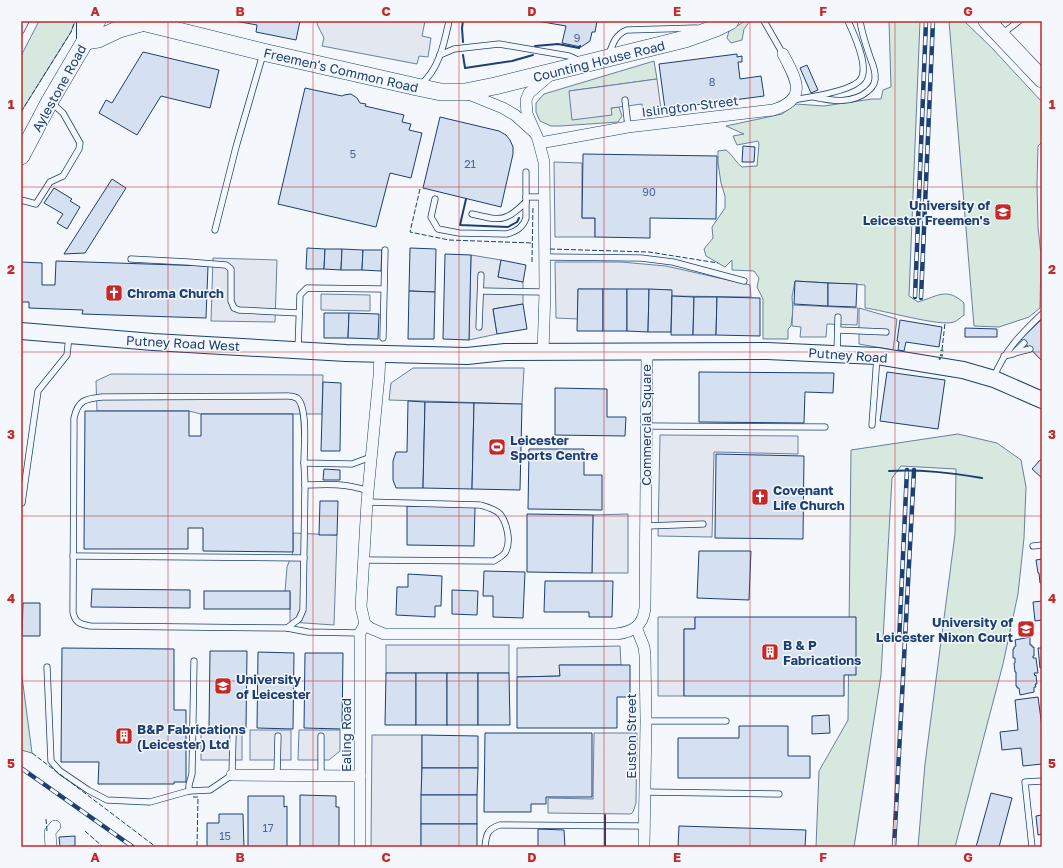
<svg xmlns="http://www.w3.org/2000/svg" width="1063" height="868" font-family="'Golos Text',sans-serif">
  <style>
    .green { fill: #d7e8df; stroke: #687fa3 }
    .parking { fill: #e3e8f0; stroke: #687fa3 }
    .building { fill: #d5e0f0; stroke: #1d3f73 }
    .lines { fill: none; stroke-linecap: round; stroke-linejoin: round }
    .lane-casing { stroke: #1d3f73; stroke-width: 7 }
    .street-casing { stroke: #1d3f73; stroke-width: 12 }
    .secondary-casing { stroke: #1d3f73; stroke-width: 18 }
    .primary-casing { stroke: #1d3f73; stroke-width: 18 }
    .lane { stroke: #f4f7fb; stroke-width: 5.5 }
    .street { stroke: #f4f7fb; stroke-width: 11 }
    .secondary { stroke: #f4f7fb; stroke-width: 16 }
    .primary { stroke: #f4f7fb; stroke-width: 17 }
    .rail-casing { stroke: #1d3f73; stroke-width: 4.5 }
    .rail { stroke: #f4f7fb; stroke-width: 3; stroke-dasharray: 9; stroke-linecap: butt }
    .hedge { stroke: #2c6c60; stroke-width: 3; stroke-dasharray: 2 3; stroke-linecap: butt }
    .fence { stroke: #1d3f73; stroke-width: 1; stroke-dasharray: 5 2; stroke-linecap: butt }
    .wall { stroke: #1d3f73; stroke-width: 2 }
    .grid { fill: none; stroke: #c62828; stroke-width: 1; stroke-opacity: 0.55 }
    .labels { text-anchor: middle; dominant-baseline: central; stroke-width: 3; stroke-linejoin: round; paint-order: stroke }
    .number-label { font-size: 11px; fill: #4b6792 }
    .street-label { font-size: 13px; fill: #1d3f73; stroke: #f4f7fb }
    .poi-label { font-size: 13px; font-weight: bold; fill: #1d3f73; stroke: #f4f7fb; text-anchor: start }
    .neatline { fill: none; stroke: #c62828; stroke-width: 1.5 }
    .grid-label { font-size: 13px; text-anchor: middle; font-weight: bold; fill: #c62828 }
  </style>
  <rect width="100%" height="100%" fill="#f4f7fb"/>
  <g class="green">
    <path d="M39,21H75L71,32L21,112V56Z"/>
    <path d="M745,21H750L744,29L742,40L731,43L727,38L729,31Z"/>
    <path d="M889,21H920L909,296L918,302C938,296 947,287 964,303V315C961,317 957,321 954,322C940,327 883,310 865,308V285L795,281L792,297L793,310L791,326L788,329V339H763V299L757,287L759,278L754,271L732,270V260L725,267L706,256L704,249L713,238L712,227L725,208V196L721,183L718,163V151L726,150C733,155 735,162 742,167L757,166L759,144L758,141L737,145L733,136L744,134L726,126L782,114L796,104L824,106L872,99H881L883,90L891,87Z"/>
    <path d="M949,21H964L991,47L1042,102V142L1038,146L1037,184L1038,227L1041,255L1040,308L1029,317L999,327L974,326Z"/>
    <path d="M654,61L657,79L569,91L611,115V108L619,107L622,116L618,122L560,126H551L540,121L536,112V103L544,94Z"/>
    <path d="M958,434L997,443L1021,460L1026,487L1024,538L1018,594L1003,664L955,847H918L925,764L955,534L956,469L901,466L892,478L881,675L854,847H816L819,771L848,720L851,450Z"/>
    <path d="M21,669L32,753L21,750Z"/>
  </g>
  <g class="parking">
    <path d="M318,21H425L422,36L431,38L428,57L419,56L417,64L322,46L324,38L317,24Z"/>
    <path d="M657,79L661,109L643,111L642,104L619,107L611,108L612,115L572,120L569,91Z"/>
    <path d="M554,162L582,163V218H595V237H555Z"/>
    <path d="M471,255L501,260L498,277L523,282V304L493,309L497,334L469,340Z"/>
    <path d="M213,258L277,260L275,322L211,321Z"/>
    <path d="M555,262H621L666,266L750,285L751,297L672,296L671,290L578,289V319L556,318Z"/>
    <path d="M321,294L370,295V311L321,310Z"/>
    <path d="M793,305L858,308L857,325L827,324L826,337H800L801,327L792,326Z"/>
    <path d="M859,308L897,319L893,350L859,344Z"/>
    <path d="M413,368H524L522,404L389,400L391,383Z"/>
    <path d="M111,374L323,375L322,414H201L189,411H97L96,381Z"/>
    <path d="M660,435L798,436V454L714,452L712,537L658,536Z"/>
    <path d="M628,514V573H592L593,515Z"/>
    <path d="M293,533L337,535L334,625L290,622V592H285L287,567L293,552Z"/>
    <path d="M658,617H695V629H684V696H658Z"/>
    <rect x="386" y="645" width="123" height="28"/>
    <path d="M620,646L621,665H560V676L517,677V648Z"/>
    <rect x="201" y="730" width="41" height="30"/>
    <rect x="250" y="730" width="41" height="30"/>
    <path d="M299,730H340V751L329,760H298Z"/>
    <path d="M594,733H637L636,803L633,812L631,814L548,813V798L593,799Z"/>
    <path d="M372,735H422L421,847H371Z"/>
  </g>
  <g class="building">
    <path d="M235,21H300L296,40L256,32L257,25Z"/>
    <path d="M537,21H597L595,32H592L590,41L581,47L562,43L566,26Z"/>
    <path d="M143,52L219,70L210,108L161,96L137,135L99,113L106,100L112,103Z"/>
    <path d="M737,54V57L742,56V62H738L740,79L761,76L764,96L665,109L659,64Z"/>
    <path d="M807,65L818,90L811,93L800,68Z"/>
    <path d="M305,88L342,96L344,95L351,94L357,98L360,103L366,104L365,106L404,115L402,122L411,124L409,130L422,133L411,178L390,173L376,227L278,204Z"/>
    <path d="M440,117L499,131L506,135L510,140L513,147V154L501,207L423,188Z"/>
    <path d="M743,146L755,147L754,162H742Z"/>
    <path d="M583,154L717,156L716,219L650,218V238L595,237V218H582Z"/>
    <path d="M112,179L126,188L85,253L64,254Z"/>
    <path d="M54,188L72,199L70,201L80,207L67,229L57,223L63,214L44,203Z"/>
    <path d="M307,248L325,249L324,269H306Z"/>
    <path d="M410,248L436,249L435,292L409,291Z"/>
    <path d="M325,249H342L341,270L324,269Z"/>
    <path d="M342,249L363,250L362,270H341Z"/>
    <path d="M363,250H382L381,271L362,270Z"/>
    <path d="M445,254L471,255L469,340L443,339Z"/>
    <path d="M501,260L526,265L523,282L498,277Z"/>
    <path d="M56,261L208,266L206,318L82,314L83,310L29,308V302H21V262L42,263V285H55Z"/>
    <path d="M795,281L828,283V306L794,304Z"/>
    <path d="M828,283L857,284L856,307L828,306Z"/>
    <path d="M578,289H603V331H577Z"/>
    <rect x="603" y="289" width="24" height="42"/>
    <path d="M627,289H649L648,332L627,331Z"/>
    <path d="M649,289L672,290L671,332H648Z"/>
    <path d="M409,291L435,292L434,339H408Z"/>
    <path d="M672,296L694,297L693,335H671Z"/>
    <path d="M694,297H717L716,335H693Z"/>
    <path d="M717,297L760,298V336L716,335Z"/>
    <path d="M523,304L527,329L497,334L493,309Z"/>
    <path d="M324,313H349L348,338H324Z"/>
    <path d="M349,313L379,314L378,339L348,338Z"/>
    <path d="M1042,319V361L1021,339Z"/>
    <path d="M900,320L942,327L939,347L906,342L904,351L898,350L899,342L897,341Z"/>
    <path d="M965,328L997,329V337H965Z"/>
    <path d="M699,372L834,373L833,393L805,392L804,423L699,422Z"/>
    <path d="M887,372L945,380L938,429L880,421Z"/>
    <path d="M323,382L341,383L340,451H321Z"/>
    <path d="M555,388L607,389V417H626L625,436L555,435Z"/>
    <path d="M408,401L425,402L423,488H396L393,480V461L396,452H407Z"/>
    <path d="M425,402L474,403L472,489L423,488Z"/>
    <path d="M474,403L522,404L520,490L472,489Z"/>
    <path d="M85,411H189V436H201V414H293V552L203,551V528H188V549H84Z"/>
    <path d="M529,449H584V475H602V510L528,509Z"/>
    <path d="M716,454L804,456L803,539L715,538Z"/>
    <path d="M1042,458V478L1032,469Z"/>
    <path d="M324,469L340,470V480H323Z"/>
    <path d="M320,501H338L337,535H319Z"/>
    <path d="M407,506L475,507L474,546L407,545Z"/>
    <path d="M527,514L593,515L592,573L527,572Z"/>
    <path d="M699,551H751L749,600L697,598Z"/>
    <path d="M1042,559V582L1040,583L1039,573H1038L1036,560Z"/>
    <path d="M484,571L525,572L523,618L493,617V596H483Z"/>
    <path d="M408,574L442,576L441,606H435V617L396,615L397,587H408Z"/>
    <path d="M545,581H613L612,617H589V612H544Z"/>
    <path d="M92,589L190,590V608L91,607Z"/>
    <path d="M452,590L478,591L477,615L452,614Z"/>
    <rect x="204" y="591" width="86" height="18"/>
    <path d="M1042,601V620L1035,621L1033,602Z"/>
    <path d="M23,603H40V636H22Z"/>
    <path d="M695,617H856V675H844V696H684V629H695Z"/>
    <path d="M1030,637V645H1032V647H1034V656H1033V658H1036L1038,673H1034L1035,676L1036,675L1037,684H1035L1036,687H1034V692L1020,695L1019,688H1017V686H1016V672H1015L1014,663H1015V658H1013V649H1014V647L1016,646L1015,640Z"/>
    <path d="M62,648L174,649V710H186V782H174V784H98L99,762H61Z"/>
    <path d="M1038,648H1042V668H1040Z"/>
    <path d="M210,651H247L246,728H209Z"/>
    <path d="M258,652L294,653L293,729L257,728Z"/>
    <path d="M305,653H343L342,729L304,728Z"/>
    <path d="M559,665H630V697H617V728H517V677L560,676Z"/>
    <path d="M386,673H416V725H385Z"/>
    <rect x="416" y="673" width="31" height="52"/>
    <rect x="447" y="673" width="31" height="52"/>
    <path d="M478,673H509L510,725H478Z"/>
    <path d="M1038,697L1042,727V764L1023,766L1021,748L1002,750L1000,732L1018,730L1015,700Z"/>
    <path d="M829,715L830,733L812,734V716Z"/>
    <path d="M739,726H788V756H810V778H678V738H739Z"/>
    <path d="M485,733H592V797H546V804H531V812H484Z"/>
    <path d="M422,735L478,736V768H422Z"/>
    <path d="M422,768H478L477,795H421Z"/>
    <path d="M991,793L1012,798L999,847H976Z"/>
    <path d="M300,795L336,796V807H339V847H300Z"/>
    <rect x="421" y="795" width="56" height="29"/>
    <path d="M248,796H284V807L287,806V847H248Z"/>
    <path d="M219,814H243L244,847H207V823H219Z"/>
    <path d="M1042,815V834L1038,835L1036,816Z"/>
    <rect x="421" y="824" width="56" height="23"/>
    <path d="M679,826L806,830L805,847H678Z"/>
    <path d="M538,829L564,830L565,847H538Z"/>
    <path d="M75,836V846L60,847L59,837Z"/>
  </g>
  <g class="lines">
    <g class="lane-casing">
      <g id="lane">
        <path d="M764,21L783,54"/>
        <path d="M21,31L26,21"/>
        <path d="M1002,34L1019,21"/>
        <path d="M609,54C613,43 616,34 627,30L696,28"/>
        <path d="M440,55L454,49L499,44L569,56L580,61"/>
        <path d="M420,85C439,70 444,44 449,21"/>
        <path d="M814,97C832,101 853,104 868,91C873,87 876,82 875,75C875,69 872,63 870,57C866,45 862,34 860,21"/>
        <path d="M625,100L628,127"/>
        <path d="M792,100C806,98 853,91 861,79C869,66 854,34 848,21"/>
        <path d="M526,197H544"/>
        <path d="M435,199L431,217L438,229L459,233L506,234C516,232 523,228 526,218V172"/>
        <path d="M21,200L36,204L50,182L63,176L79,149L80,143L63,113L52,103"/>
        <path d="M472,214C483,216 498,222 508,216C515,213 520,207 526,202"/>
        <path d="M215,230L236,147L263,54"/>
        <path d="M545,257L641,258L673,262L744,281"/>
        <path d="M131,259L188,262L226,265L231,269V301L234,308L239,310L299,313"/>
        <path d="M481,291L545,292"/>
        <path d="M479,327L481,275"/>
        <path d="M838,330L886,332"/>
        <path d="M383,338L385,250"/>
        <path d="M298,349L300,295L307,288L383,289"/>
        <path d="M837,353L838,317"/>
        <path d="M1015,353L1030,349"/>
        <path d="M1004,356L1013,354L1024,343"/>
        <path d="M994,377C1004,351 1022,333 1042,314"/>
        <path d="M872,425L877,357"/>
        <path d="M646,426L825,427"/>
        <path d="M304,463L305,485"/>
        <path d="M368,491C347,483 327,484 305,485L303,610L299,619L287,628L90,626C79,624 75,622 73,612L74,418C78,400 85,399 102,397L288,396C290,396 295,397 297,398C308,407 304,449 304,463L352,464L371,457"/>
        <path d="M22,503L38,391L67,355L69,336"/>
        <path d="M646,526L703,524"/>
        <path d="M1033,546L1042,545"/>
        <path d="M73,556L304,558"/>
        <path d="M363,560L494,561C498,558 504,556 506,551C511,541 507,523 500,514C495,509 487,507 480,505L367,502"/>
        <path d="M287,628L308,632L360,633"/>
        <path d="M47,667L51,761L60,771L88,790L107,800L150,802L189,791L210,790L232,775L233,736"/>
        <path d="M646,721H726"/>
        <path d="M277,775L278,736"/>
        <path d="M321,776V736"/>
        <path d="M189,791V785L192,774L194,661"/>
        <path d="M645,792L779,794"/>
        <path d="M485,847C486,835 487,829 500,825L644,826"/>
        <path d="M1032,847L1025,782L1042,781"/>
      </g>
    </g>
    <g class="street-casing">
      <g id="street">
        <path d="M466,93L503,108L515,115L535,133"/>
        <path d="M540,143L628,127L773,110C809,99 796,79 783,54"/>
        <path d="M543,352L545,292L544,162L538,139L527,114L526,100L529,93L550,75"/>
        <path d="M380,355L379,376L367,502L361,607L365,624L370,628L384,634H616C633,632 643,626 645,608L647,352"/>
        <path d="M636,627L644,647L645,655L646,721L644,847"/>
        <path d="M232,775L360,776"/>
        <path d="M51,847L50,832L55,826"/>
        <path d="M360,847V633L365,624"/>
      </g>
    </g>
    <g class="secondary-casing">
      <g id="secondary">
        <path d="M85,21V41"/>
        <path d="M21,331L153,342L346,353L467,356L505,352L767,351L877,356L963,370L994,379L1042,400"/>
      </g>
    </g>
    <g class="primary-casing">
      <g id="primary">
        <path d="M138,21L263,52L417,87L441,92H465L495,86L685,39L716,28L730,21"/>
        <path d="M987,21L1042,79"/>
        <path d="M85,41L98,39L119,29L141,23L140,21"/>
        <path d="M21,156L50,101L97,21"/>
      </g>
    </g>
    <use href="#lane" class="lane"/>
    <use href="#street" class="street"/>
    <use href="#secondary" class="secondary"/>
    <use href="#primary" class="primary"/>
    <g class="rail-casing">
      <g id="rail">
        <path d="M915,297L926,21"/>
        <path d="M921,298L933,21"/>
        <path d="M899,641L907,470"/>
        <path d="M21,768L133,847"/>
        <path d="M894,847L914,470"/>
      </g>
    </g>
    <use href="#rail" class="rail"/>
    <path class="hedge" d="M939,358L941,359L942,350"/>
    <g class="fence">
      <path d="M21,112L71,32L75,21"/>
      <path d="M420,189L410,232L449,240L533,243"/>
      <path d="M550,249L649,252L718,263"/>
      <path d="M532,262L533,206"/>
      <path d="M942,350L945,323"/>
      <path d="M32,753L156,847"/>
      <path d="M193,797H198L197,847"/>
      <path d="M46,819L47,831"/>
      <path d="M85,831L103,847"/>
    </g>
    <g class="wall">
      <path d="M463,42L462,28L463,21"/>
      <path d="M535,46L558,44L579,48L580,46"/>
      <path d="M463,55L465,68L512,61L533,55"/>
      <path d="M466,199L460,225L508,227L517,222L519,218"/>
      <path d="M889,471C921,469 951,473 982,478"/>
      <path d="M605,847V815"/>
    </g>
  </g>
  <path class="grid" d="M168,21V847M313,21V847M459,21V847M604,21V847M750,21V847M895,21V847M21,187H1042M21,352H1042M21,516H1042M21,681H1042"/>
  <defs>
    <g id="university-square" transform="scale(0.9)"><rect x="-9" y="-9" width="18" height="18" rx="4" fill="#c62828" stroke="#f4f7fb"/><path d="M0-5L7-2L0 1L-7-2ZM-4 1L0 2.5L4 1V4Q0 6-4 4Z" fill="#fff"/></g>
    <g id="church-square" transform="scale(0.9)"><rect x="-9" y="-9" width="18" height="18" rx="4" fill="#c62828" stroke="#f4f7fb"/><path d="M-1.2-6h2.4v3.5h3.3v2.4h-3.3V6h-2.4V-.1h-3.3v-2.4h3.3Z" fill="#fff"/></g>
    <g id="stadium-square" transform="scale(0.9)"><rect x="-9" y="-9" width="18" height="18" rx="4" fill="#c62828" stroke="#f4f7fb"/><path d="M0-5a6.5 5 0 1 0 0 10a6.5 5 0 1 0 0-10ZM-3.5-1.8h7v3.6h-7Z" fill="#fff"/></g>
    <g id="building-square" transform="scale(0.9)"><rect x="-9" y="-9" width="18" height="18" rx="4" fill="#c62828" stroke="#f4f7fb"/><path d="M-4-6H4V6H1V3H-1V6H-4ZM-2.5-4.3h1.7v1.8h-1.7ZM.8-4.3h1.7v1.8H.8ZM-2.5-1h1.7V.8h-1.7ZM.8-1h1.7V.8H.8Z" fill="#fff"/></g>
  </defs>
  <g fill-rule="evenodd">
    <use href="#university-square" x="1003" y="212"/>
    <use href="#church-square" x="114" y="293"/>
    <use href="#stadium-square" x="497" y="447"/>
    <use href="#church-square" x="760" y="497"/>
    <use href="#university-square" x="1026" y="629"/>
    <use href="#building-square" x="770" y="652"/>
    <use href="#university-square" x="223" y="686"/>
    <use href="#building-square" x="124" y="736"/>
  </g>
  <g class="labels">
    <g class="number-label">
      <text x="577" y="37">9</text>
      <text x="712" y="81">8</text>
      <text x="353" y="153">5</text>
      <text x="470" y="163">21</text>
      <text x="649" y="191">90</text>
      <text x="268" y="827">17</text>
      <text x="225" y="835">15</text>
    </g>
    <g class="street-label">
      <text transform="translate(599 61) rotate(-14)">Counting House Road</text>
      <text transform="translate(341 70) rotate(13)">Freemen's Common Road</text>
      <text transform="translate(59 88) rotate(-61)">Aylestone Road</text>
      <text transform="translate(690 106) rotate(-7)">Islington Street</text>
      <text transform="translate(183 343) rotate(3)">Putney Road West</text>
      <text transform="translate(848 355) rotate(4)">Putney Road</text>
      <text transform="translate(646 425) rotate(-90)">Commercial Square</text>
      <text transform="translate(346 735) rotate(-90)">Ealing Road</text>
      <text transform="translate(631 736) rotate(-90)">Euston Street</text>
    </g>
    <g class="poi-label">
      <text x="990" y="205" text-anchor="end">University of<tspan x="990" dy="15">Leicester Freemen's</tspan></text>
      <text x="127" y="293">Chroma Church</text>
      <text x="510" y="440">Leicester<tspan x="510" dy="15">Sports Centre</tspan></text>
      <text x="773" y="490">Covenant<tspan x="773" dy="15">Life Church</tspan></text>
      <text x="1013" y="622" text-anchor="end">University of<tspan x="1013" dy="15">Leicester Nixon Court</tspan></text>
      <text x="783" y="645">B &amp; P<tspan x="783" dy="15">Fabrications</tspan></text>
      <text x="236" y="679">University<tspan x="236" dy="15">of Leicester</tspan></text>
      <text x="137" y="729">B&amp;P Fabrications<tspan x="137" dy="15">(Leicester) Ltd</tspan></text>
    </g>
  </g>
  <rect width="1063" height="868" fill="none" stroke="#f4f7fb" stroke-width="44"/>
  <rect x="22" y="22" width="1019" height="824" class="neatline"/>
  <g class="grid-label">
    <text x="95" y="16">A</text>
    <text x="240" y="16">B</text>
    <text x="386" y="16">C</text>
    <text x="532" y="16">D</text>
    <text x="677" y="16">E</text>
    <text x="823" y="16">F</text>
    <text x="968" y="16">G</text>
    <text x="11" y="109">1</text>
    <text x="1052" y="109">1</text>
    <text x="11" y="274">2</text>
    <text x="1052" y="274">2</text>
    <text x="11" y="439">3</text>
    <text x="1052" y="439">3</text>
    <text x="11" y="603">4</text>
    <text x="1052" y="603">4</text>
    <text x="11" y="768">5</text>
    <text x="1052" y="768">5</text>
    <text x="95" y="862">A</text>
    <text x="240" y="862">B</text>
    <text x="386" y="862">C</text>
    <text x="532" y="862">D</text>
    <text x="677" y="862">E</text>
    <text x="823" y="862">F</text>
    <text x="968" y="862">G</text>
  </g>
</svg>
